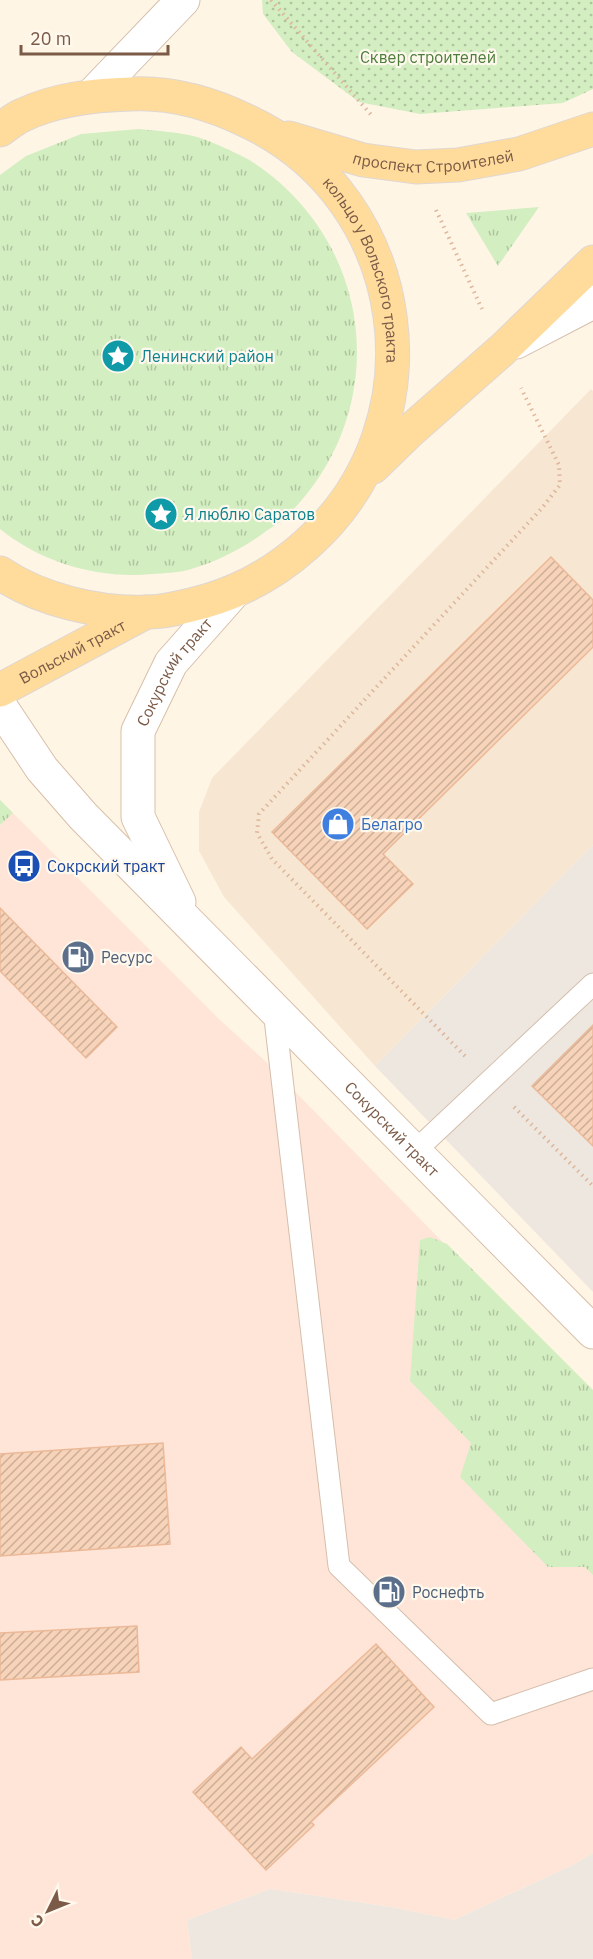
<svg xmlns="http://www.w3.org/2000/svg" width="593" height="1959" font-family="'IBM Plex Sans',sans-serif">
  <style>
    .residential { fill: #f7e7d2 }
    .commercial { fill: #ffe5d8 }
    .industrial { fill: #eee7df }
    .grass { fill: url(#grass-tufts) }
    .park { fill: url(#park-dots) }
    .building { fill: url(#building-hatch); stroke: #ecb998; stroke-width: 1.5 }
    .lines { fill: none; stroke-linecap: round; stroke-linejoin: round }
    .lane-casing { stroke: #d5beac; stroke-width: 23 }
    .street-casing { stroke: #d5beac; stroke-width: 35 }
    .secondary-casing { stroke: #d8bfa9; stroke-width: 35 }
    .primary-casing { stroke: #dfd7d3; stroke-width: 35 }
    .path { stroke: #ddb69c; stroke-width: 4; stroke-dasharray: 1.5 4.5; stroke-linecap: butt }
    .lane { stroke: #fff; stroke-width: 21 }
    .street { stroke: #fff; stroke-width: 33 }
    .secondary { stroke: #fff; stroke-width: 33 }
    .primary { stroke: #ffdc9b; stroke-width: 33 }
    .labels { text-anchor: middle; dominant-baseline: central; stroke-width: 4.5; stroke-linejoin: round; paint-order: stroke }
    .park-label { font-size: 16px; fill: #4c7c3b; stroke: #fff8ed }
    .street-label { font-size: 16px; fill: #7b5a47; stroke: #fff8ed }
    .culture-label { font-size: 16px; fill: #0d838f; stroke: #fff8ed; text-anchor: start }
    .shop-label { font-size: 16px; fill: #366cbe; stroke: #fff8ed; text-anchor: start }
    .transit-label { font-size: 16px; fill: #164399; stroke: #fff8ed; text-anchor: start }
    .service-label { font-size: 16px; fill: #4e5e75; stroke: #fff8ed; text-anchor: start }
  </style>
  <defs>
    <pattern id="grass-tufts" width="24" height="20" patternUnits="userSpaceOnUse" patternTransform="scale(1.5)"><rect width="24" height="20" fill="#d3eec1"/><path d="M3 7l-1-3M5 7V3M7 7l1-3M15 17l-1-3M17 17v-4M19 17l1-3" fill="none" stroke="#b0c49f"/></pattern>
    <pattern id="park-dots" width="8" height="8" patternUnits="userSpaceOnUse" patternTransform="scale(1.5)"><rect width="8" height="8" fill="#d3eec1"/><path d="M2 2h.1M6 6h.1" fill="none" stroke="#b0c49f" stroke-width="1.8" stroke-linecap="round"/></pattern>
    <pattern id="building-hatch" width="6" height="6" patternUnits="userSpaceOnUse" patternTransform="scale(1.5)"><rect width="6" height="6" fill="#f7d3b9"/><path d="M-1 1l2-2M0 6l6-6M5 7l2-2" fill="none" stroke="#cdae98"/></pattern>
  </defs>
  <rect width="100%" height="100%" fill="#fff5e5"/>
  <path class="residential" d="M591,389L593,391V845L375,1066L224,897L199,851V812L212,778Z"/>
  <path class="commercial" d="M0,800L220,1020L263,1059L593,1395V1853L575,1864L454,1920L391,1907L270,1889L187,1920L192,1959H0Z"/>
  <g class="industrial">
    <path d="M593,845V1292L375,1066Z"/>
    <path d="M593,1853V1959H192L187,1920L270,1889L391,1907L454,1920L575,1864Z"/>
  </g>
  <g class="grass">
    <path d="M139,129C158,131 179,132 197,137C211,141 239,154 251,161C375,241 393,408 290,513C283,521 273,526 265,532C242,549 215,563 188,570C177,573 164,573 152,574C98,579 42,563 0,529V175L26,156L81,134Z"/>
    <path d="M539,207L498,266L466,213Z"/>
    <path d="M0,800L13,813L0,825Z"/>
    <path d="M430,1237L447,1244L593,1390V1575L585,1567H548L460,1477L471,1443L410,1381L420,1240Z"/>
  </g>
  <path class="park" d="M262,0H593V89L563,103L420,114L359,102L292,52L263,14Z"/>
  <g class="building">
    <path d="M551,557L593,600V647L383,854L413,884L367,929L272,832Z"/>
    <path d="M0,908L117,1027L86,1058L0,971Z"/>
    <path d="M593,1025V1146L532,1086Z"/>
    <path d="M163,1443L170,1544L0,1556V1454Z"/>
    <path d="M137,1626L139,1672L0,1680V1633Z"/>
    <path d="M376,1644L434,1707L311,1822L314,1825L266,1870L193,1792L241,1747L252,1759Z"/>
  </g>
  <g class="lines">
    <g class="lane-casing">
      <g id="lane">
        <path d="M274,1010L339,1566L491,1714L593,1679"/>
        <path d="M414,1152L593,984"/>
      </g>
    </g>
    <g class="street-casing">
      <g id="street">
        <path d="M92,95L183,0"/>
        <path d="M516,342L593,302"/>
      </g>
    </g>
    <g class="secondary-casing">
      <g id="secondary">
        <path id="s1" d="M0,706L42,769L83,816L593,1332"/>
        <path id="s2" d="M179,902L138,817V731L171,663L232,594"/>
      </g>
    </g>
    <g class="primary-casing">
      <g id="primary">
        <path id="s3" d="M0,130C7,125 15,118 23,115C56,99 94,95 131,94C172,92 210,103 247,121C413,198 443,425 306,545C277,571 244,590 206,601C187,606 167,612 147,612C99,614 40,600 0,573"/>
        <path id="s4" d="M289,138L363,160L416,167L458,165L519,154L593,129"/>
        <path d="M373,467L411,430L502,350L593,262"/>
        <path id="s5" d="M0,690L146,612"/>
      </g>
    </g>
    <g class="path">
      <path d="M271,0L373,117"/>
      <path d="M436,210L482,309"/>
      <path d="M465,1056L272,859L257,833L259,814L542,508L560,485L559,465L521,388"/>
      <path d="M514,1107L593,1186"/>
    </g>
    <use href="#lane" class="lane"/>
    <use href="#street" class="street"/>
    <use href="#secondary" class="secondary"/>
    <use href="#primary" class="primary"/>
  </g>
  <defs>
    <g id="sight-disc" transform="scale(1.725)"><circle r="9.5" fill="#0f9aa8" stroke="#fff8ed"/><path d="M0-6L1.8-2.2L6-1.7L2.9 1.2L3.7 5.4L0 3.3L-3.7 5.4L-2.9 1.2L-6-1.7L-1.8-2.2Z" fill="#fff"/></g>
    <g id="shop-disc" transform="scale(1.725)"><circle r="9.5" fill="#3f7fe0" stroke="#fff8ed"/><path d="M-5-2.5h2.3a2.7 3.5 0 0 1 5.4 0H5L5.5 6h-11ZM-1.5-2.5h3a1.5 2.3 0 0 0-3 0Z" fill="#fff"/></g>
    <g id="bus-disc" transform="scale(1.725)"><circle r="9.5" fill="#1a4fb4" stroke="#fff8ed"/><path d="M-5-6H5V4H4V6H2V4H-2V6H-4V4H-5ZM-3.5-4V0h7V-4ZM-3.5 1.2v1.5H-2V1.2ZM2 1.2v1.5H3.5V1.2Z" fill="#fff"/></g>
    <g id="fuel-disc" transform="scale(1.725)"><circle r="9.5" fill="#5c6f8a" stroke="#fff8ed"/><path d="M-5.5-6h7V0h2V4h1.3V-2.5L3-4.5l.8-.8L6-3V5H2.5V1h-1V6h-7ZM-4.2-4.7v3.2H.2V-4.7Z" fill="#fff"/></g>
  </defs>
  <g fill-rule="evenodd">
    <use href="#sight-disc" x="118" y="356"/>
    <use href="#sight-disc" x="161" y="514"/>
    <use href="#shop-disc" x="338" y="824"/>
    <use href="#bus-disc" x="24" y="866"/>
    <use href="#fuel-disc" x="78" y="957"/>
    <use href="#fuel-disc" x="389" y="1592"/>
  </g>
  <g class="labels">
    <g class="park-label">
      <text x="428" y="57">Cквер cтроителей</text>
    </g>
    <g class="street-label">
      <text stroke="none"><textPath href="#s4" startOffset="148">проспект Строителей</textPath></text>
      <text stroke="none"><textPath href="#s3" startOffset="458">кольцо у Вольского тракта</textPath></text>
      <text stroke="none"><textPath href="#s5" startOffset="82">Вольский тракт</textPath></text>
      <text stroke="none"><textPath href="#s2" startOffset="250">Сокурский тракт</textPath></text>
      <text stroke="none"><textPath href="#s1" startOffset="578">Сокурский тракт</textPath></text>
    </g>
    <g class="culture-label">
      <text x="141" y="356">Ленинский район</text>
      <text x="184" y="514">Я люблю Саратов</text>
    </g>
    <g class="shop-label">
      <text x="361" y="824">Белагро</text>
    </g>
    <g class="transit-label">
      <text x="47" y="866">Сокрский тракт</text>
    </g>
    <g class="service-label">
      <text x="101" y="957">Ресурс</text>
      <text x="412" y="1592">Роснефть</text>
    </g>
  </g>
  <g transform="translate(48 1911) rotate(227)" stroke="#fff8ed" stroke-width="4.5" paint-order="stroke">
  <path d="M0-4.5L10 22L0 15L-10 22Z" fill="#7b5a47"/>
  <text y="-9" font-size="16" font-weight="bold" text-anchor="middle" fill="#7b5a47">С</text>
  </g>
  <path d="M21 45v9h147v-9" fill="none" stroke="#7b5a47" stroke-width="3"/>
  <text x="30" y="45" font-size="18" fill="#7b5a47" stroke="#fff8ed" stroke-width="4.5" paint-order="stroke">20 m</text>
</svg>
